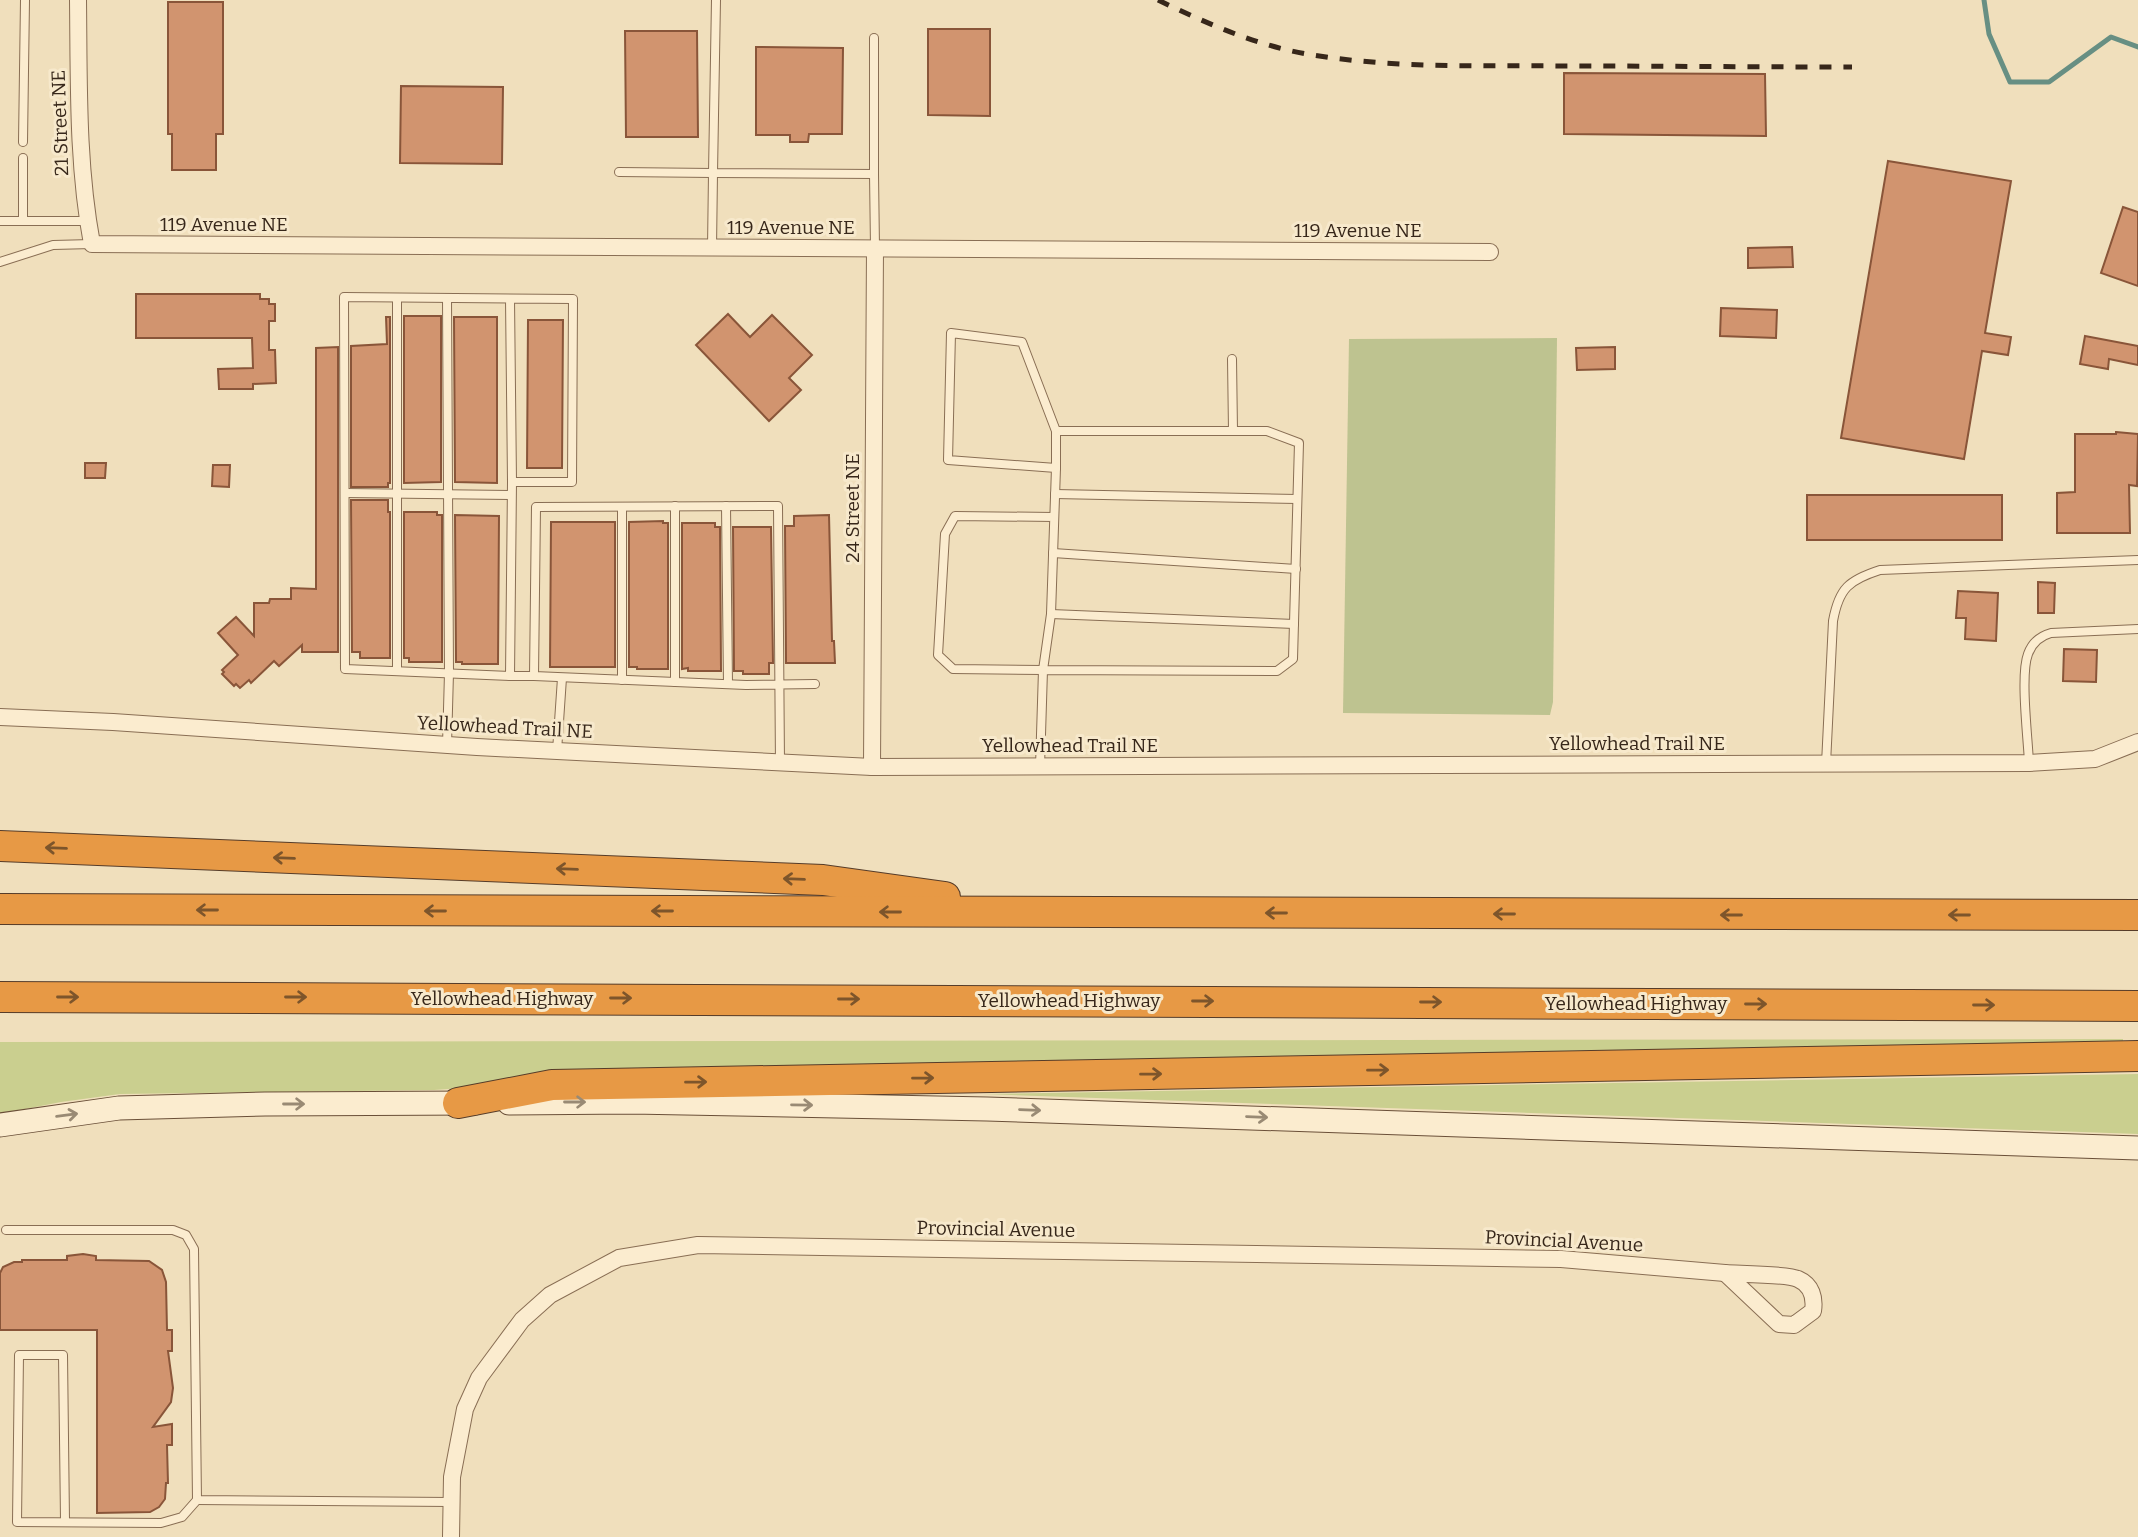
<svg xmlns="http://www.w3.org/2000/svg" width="2138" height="1537" font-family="Bitter,serif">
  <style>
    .green { fill: #cacf8f }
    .cemetery { fill: #bec390 }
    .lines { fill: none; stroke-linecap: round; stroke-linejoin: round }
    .stream { stroke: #678f83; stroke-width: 5 }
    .building { fill: #d1946f; stroke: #895539; stroke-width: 2 }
    .lane-casing { stroke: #896e54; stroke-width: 10 }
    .street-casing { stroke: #896e54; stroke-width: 18 }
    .secondary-casing { stroke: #6a4f38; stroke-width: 25 }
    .highway-casing { stroke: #563c29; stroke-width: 32 }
    .lane { stroke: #fbeccf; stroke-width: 8 }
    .street { stroke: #fbeccf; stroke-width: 16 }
    .secondary { stroke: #fbeccf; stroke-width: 23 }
    .highway { stroke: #e79945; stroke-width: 30 }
    .rail { stroke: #37271a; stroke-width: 5; stroke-dasharray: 12 12; stroke-linecap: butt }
    .oneway { stroke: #7d552b }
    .oneway2 { stroke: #998a74 }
    .labels { text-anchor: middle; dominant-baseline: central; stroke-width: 6; stroke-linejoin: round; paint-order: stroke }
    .street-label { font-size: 19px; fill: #37271a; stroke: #f7e9cc }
  </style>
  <rect width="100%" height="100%" fill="#f0dfbc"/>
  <g class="green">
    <path d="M2123,1039V1044L493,1086L434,1090L120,1094L61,1102L0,1114V1042Z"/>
    <path d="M2138,1074V1134L982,1094Z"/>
  </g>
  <path class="cemetery" d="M1557,338L1553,702L1550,715L1343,713L1349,339Z"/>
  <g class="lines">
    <path class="stream" d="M1984,0L1989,34L2010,82H2049L2111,37L2138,47"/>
  </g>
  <g class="building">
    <path d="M168,2H223V134H216V170H172V134H168Z"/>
    <path d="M928,29H990V116L928,115Z"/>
    <path d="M625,31H697L698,137H626Z"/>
    <path d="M756,47L843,48L842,134H809L808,142H790V135H756Z"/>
    <path d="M1564,73L1765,74L1766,136L1564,134Z"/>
    <path d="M401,86L503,87L502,164L400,163Z"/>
    <path d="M1888,161L2011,181L1985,333L2011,337L2008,355L1982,351L1964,459L1841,438Z"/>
    <path d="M2123,207L2138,212V286L2101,273Z"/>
    <path d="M1792,247L1793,267L1748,268V248Z"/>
    <path d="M136,294H260V299H269V304H275V321H269V350H275L276,383L253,384V389H219L218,369L253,368L252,338H136Z"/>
    <path d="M1721,308L1777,310L1776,338L1720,336Z"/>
    <path d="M728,314L750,337L772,315L812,355L789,378L801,390L769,421L696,345Z"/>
    <path d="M404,316H441V482L404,483Z"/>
    <path d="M386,317H390V483H388V487H351V346L387,344Z"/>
    <path d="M454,317H497V483L455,482Z"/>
    <path d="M528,320H563L562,468H527Z"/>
    <path d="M2085,336L2138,346V365L2109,359L2108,369L2080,364Z"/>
    <path d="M338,347V652H302V645L279,666L274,661L251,683L249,680L240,688L236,684L234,686L222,674L224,672L222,670L238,655L218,633L236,617L254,636V603H269L270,599H291V588L316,589V348Z"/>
    <path d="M1615,347V369L1577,370L1576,348Z"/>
    <path d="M2116,432L2138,434L2137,486L2129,485L2130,533H2057V493L2075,492V434H2116Z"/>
    <path d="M85,463H106L105,478H85Z"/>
    <path d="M213,465H230L229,487L212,486Z"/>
    <rect x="1807" y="495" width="195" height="45"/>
    <path d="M351,500H388V512H390V658H360V652H352Z"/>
    <path d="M404,512H437V515H442V662H409V658H404Z"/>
    <path d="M455,515L499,516L498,664H462V662H456Z"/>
    <path d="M829,515L832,641H834L835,663H786L785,526H794V516Z"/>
    <path d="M663,521V523H668V669H637V667H629V522Z"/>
    <path d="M551,522H615V667H550Z"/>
    <path d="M682,523H715V527H720L721,671H688V668L682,669Z"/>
    <path d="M733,527H771L773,663H769V674H743V671H734Z"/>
    <path d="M2038,582L2055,583L2054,613H2038Z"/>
    <path d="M1958,591L1998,593L1996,641L1965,639L1966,618H1956Z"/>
    <path d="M2064,649L2097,650L2096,682L2063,681Z"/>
    <path d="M83,1254L96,1256V1260L149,1261L162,1270L166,1282L167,1330H172V1351H168L173,1388L171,1402L153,1427L172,1424V1445H167L168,1483H166L165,1499L159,1507L150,1512L97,1513V1330H0V1273L3,1267L14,1262H22V1260H67V1256Z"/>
  </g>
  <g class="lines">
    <g class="lane-casing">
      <g id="lane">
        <path d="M716,0L713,173L874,174L875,248"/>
        <path d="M23,142L25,0"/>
        <path d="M23,158V221"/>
        <path d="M619,172L713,173L712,248"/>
        <path d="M874,174V38"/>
        <path d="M0,221H88"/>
        <path d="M0,262L53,245L92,244"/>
        <path d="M510,299L512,482L510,676L345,669L344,297L573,299L572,482H512"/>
        <path d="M1232,359L1233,431"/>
        <path d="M1056,431V468"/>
        <path d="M345,493L511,495"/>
        <path d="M1055,494L1297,499"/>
        <path d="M726,506L728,684"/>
        <path d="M622,507V680"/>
        <path d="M1053,553L1296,569"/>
        <path d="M1051,614L1294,624"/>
        <path d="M397,671V298"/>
        <path d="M510,676H534"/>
        <path d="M675,682V506"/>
        <path d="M447,745L449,673L447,298"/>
        <path d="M557,751L562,678"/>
        <path d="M2029,763C2028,738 2020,675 2028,654C2032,643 2040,636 2051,633L2138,629"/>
        <path d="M780,764C780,678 778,592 778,506L536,507L534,676L746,685L815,684"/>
        <path d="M1826,764L1833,621C1839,588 1849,580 1880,570L2138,560"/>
        <path d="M1040,767L1043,670L1277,671L1293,659L1299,443L1267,431H1056L1022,342L951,333L948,460L1056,468L1051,614L1043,670L953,669L938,655L945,534L955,516L1054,517"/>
        <path d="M6,1230H173L186,1235L194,1249L197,1500L451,1502"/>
        <path d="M65,1521L63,1355H19L17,1522L161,1523L182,1517L197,1500"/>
      </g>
    </g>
    <g class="street-casing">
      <g id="street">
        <path d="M78,0C79,82 77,164 92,244L1490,252"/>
        <path d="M0,717L113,722L477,747L872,767L2029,763L2095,759L2138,742"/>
        <path d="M872,767L875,248"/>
        <path d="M1725,1273C1740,1274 1787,1274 1798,1279C1812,1285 1815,1298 1813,1311L1794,1325L1779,1324Z"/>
        <path d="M451,1537L452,1477L465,1409L479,1378L522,1320L550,1295L619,1258L698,1245L1561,1259L1725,1273"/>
      </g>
    </g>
    <g class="secondary-casing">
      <g id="secondary">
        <path d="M509,1103L632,1102L987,1109L2138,1148"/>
        <path d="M0,1125L119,1108L265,1104L475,1103"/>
      </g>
    </g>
    <g class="highway-casing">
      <g id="highway">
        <path d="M0,846L823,880L945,897"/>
        <path d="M0,909L2138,915"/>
        <path d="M0,997L2138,1006"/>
        <path d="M458,1103L552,1085L2138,1056"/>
      </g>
    </g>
    <use href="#lane" class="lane"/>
    <use href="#street" class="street"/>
    <use href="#secondary" class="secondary"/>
    <use href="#highway" class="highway"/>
    <path class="rail" d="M1158,0C1206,23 1255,45 1307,54C1393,69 1480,65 1566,66C1661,66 1757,67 1852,67"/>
  </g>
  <defs><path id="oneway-shaft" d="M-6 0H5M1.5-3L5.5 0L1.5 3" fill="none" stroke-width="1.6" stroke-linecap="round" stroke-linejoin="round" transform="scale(1.75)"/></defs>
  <g class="oneway">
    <use href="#oneway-shaft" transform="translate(56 848) rotate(-178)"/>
    <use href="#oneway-shaft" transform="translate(284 858) rotate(-178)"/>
    <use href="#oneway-shaft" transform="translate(567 869) rotate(-178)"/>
    <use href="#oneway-shaft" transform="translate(794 879) rotate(-178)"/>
    <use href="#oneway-shaft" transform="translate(207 910) rotate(-180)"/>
    <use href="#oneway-shaft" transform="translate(435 911) rotate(-180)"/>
    <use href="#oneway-shaft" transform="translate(662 911) rotate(-180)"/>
    <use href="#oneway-shaft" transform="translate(890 912) rotate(-180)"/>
    <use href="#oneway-shaft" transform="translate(1276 913) rotate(-180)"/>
    <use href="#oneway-shaft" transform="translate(1504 914) rotate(-180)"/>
    <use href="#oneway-shaft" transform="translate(1731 915) rotate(-180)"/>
    <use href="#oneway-shaft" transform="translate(1959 915) rotate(-180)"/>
    <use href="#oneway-shaft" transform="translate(68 997)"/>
    <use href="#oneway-shaft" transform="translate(296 997)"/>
    <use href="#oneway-shaft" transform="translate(621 998)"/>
    <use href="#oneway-shaft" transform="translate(849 999)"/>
    <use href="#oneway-shaft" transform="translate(1203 1001)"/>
    <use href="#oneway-shaft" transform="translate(1431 1002)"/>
    <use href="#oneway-shaft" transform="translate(1756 1004)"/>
    <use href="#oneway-shaft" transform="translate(1984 1005)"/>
    <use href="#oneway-shaft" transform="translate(1378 1070) rotate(-1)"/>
    <use href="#oneway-shaft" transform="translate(1151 1074) rotate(-1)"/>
    <use href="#oneway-shaft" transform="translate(923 1078) rotate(-1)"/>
    <use href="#oneway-shaft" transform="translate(696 1082) rotate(-1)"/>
  </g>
  <g class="oneway2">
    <use href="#oneway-shaft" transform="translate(575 1102)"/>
    <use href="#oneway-shaft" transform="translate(294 1104)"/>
    <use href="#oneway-shaft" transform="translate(802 1105) rotate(1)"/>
    <use href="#oneway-shaft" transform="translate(1030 1110) rotate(2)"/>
    <use href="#oneway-shaft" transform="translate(67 1115) rotate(-7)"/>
    <use href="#oneway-shaft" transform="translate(1257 1117) rotate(2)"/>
  </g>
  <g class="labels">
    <g class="street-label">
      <text transform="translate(60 123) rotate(-92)">21 Street NE</text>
      <text x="224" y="224">119 Avenue NE</text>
      <text x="791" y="227">119 Avenue NE</text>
      <text x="1358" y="230">119 Avenue NE</text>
      <text transform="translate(852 508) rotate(-90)">24 Street NE</text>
      <text transform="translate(505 727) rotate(3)">Yellowhead Trail NE</text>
      <text x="1637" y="743">Yellowhead Trail NE</text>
      <text x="1070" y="745">Yellowhead Trail NE</text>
      <text x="502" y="998">Yellowhead Highway</text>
      <text x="1069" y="1000">Yellowhead Highway</text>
      <text x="1636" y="1003">Yellowhead Highway</text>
      <text transform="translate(996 1229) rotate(1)">Provincial Avenue</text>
      <text transform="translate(1564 1241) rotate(3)">Provincial Avenue</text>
    </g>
  </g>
</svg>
